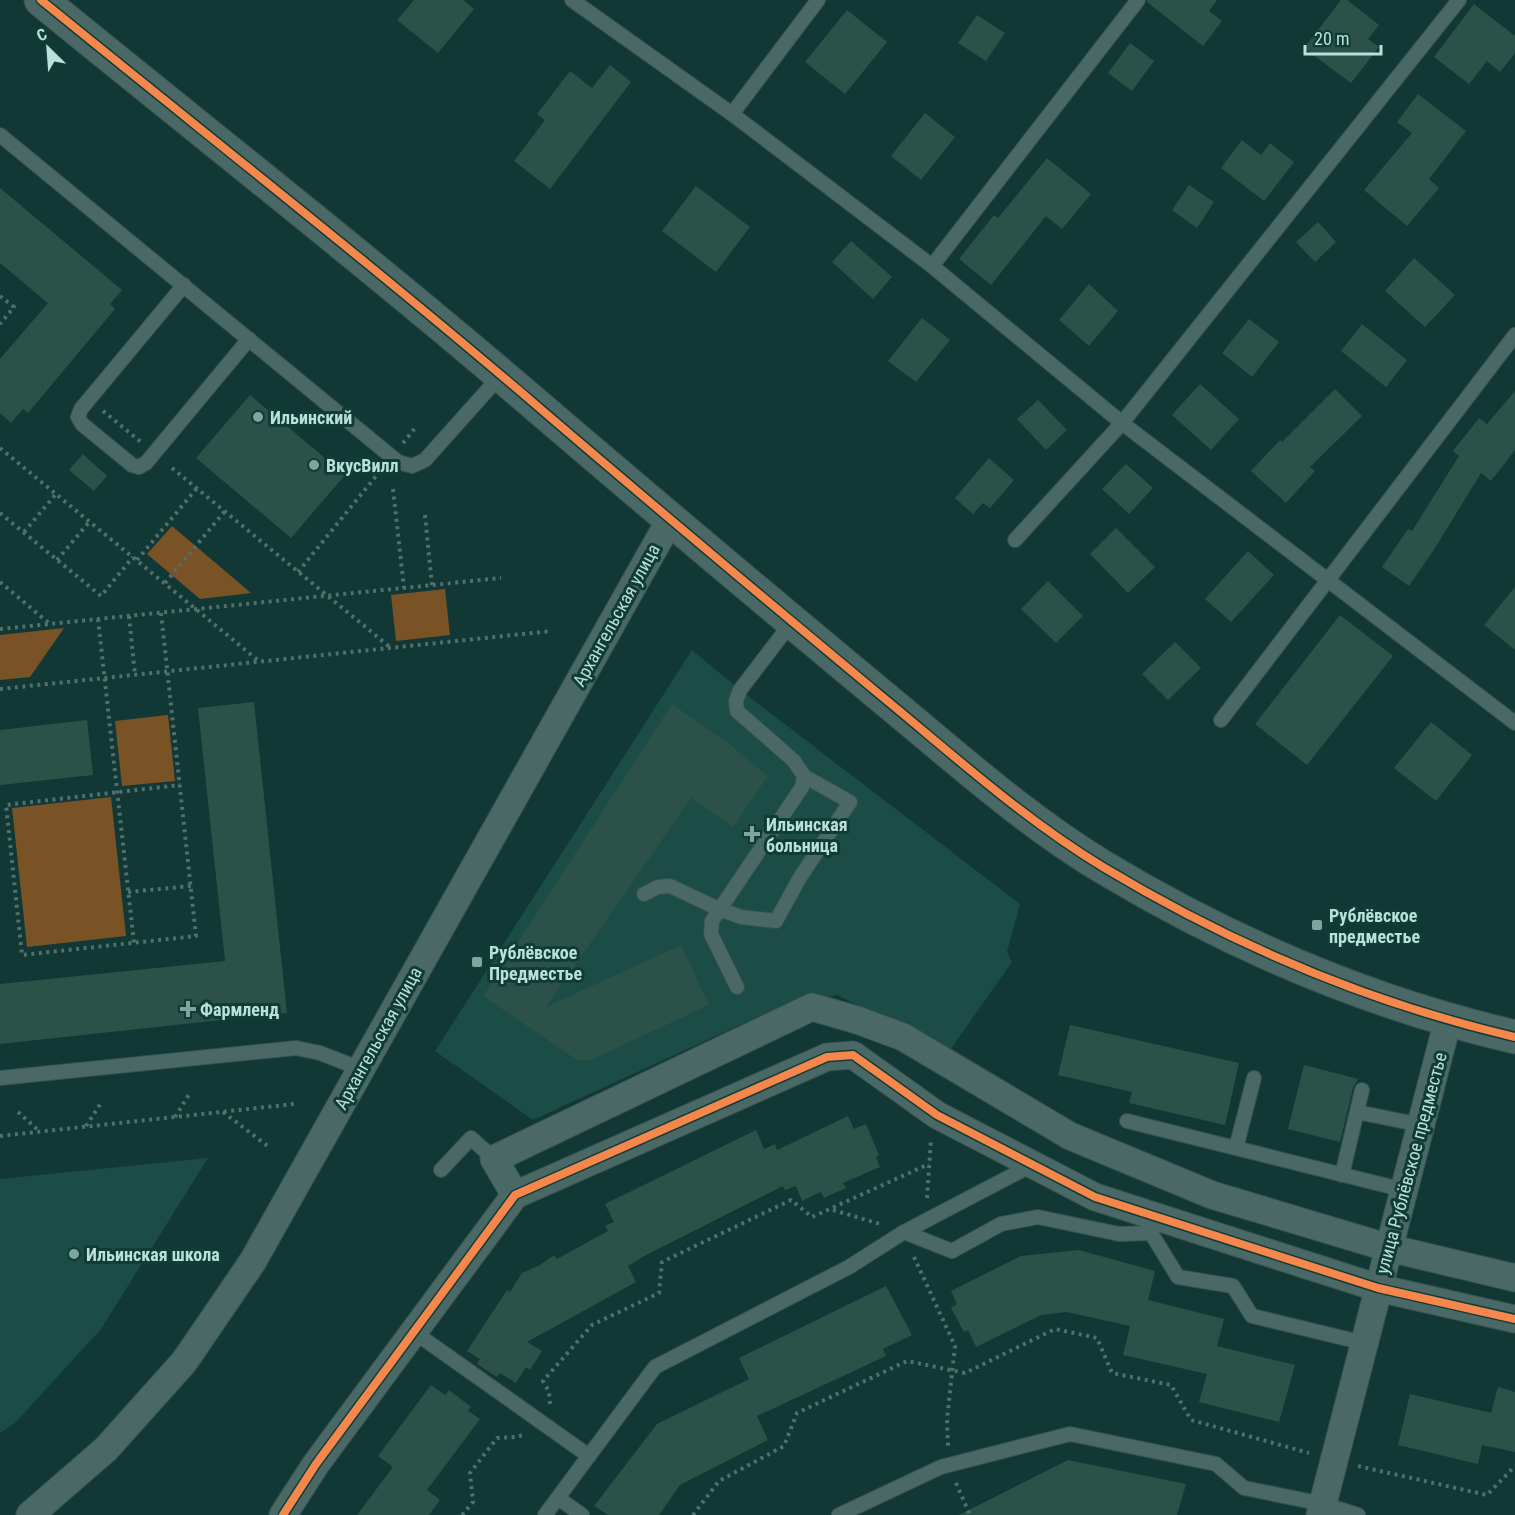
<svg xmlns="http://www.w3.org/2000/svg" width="1515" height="1515" font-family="'Roboto Condensed',sans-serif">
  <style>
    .built { fill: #1b4c45 }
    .green { fill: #795326 }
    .building { fill: #2c5148 }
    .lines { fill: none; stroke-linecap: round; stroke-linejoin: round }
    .service-casing { stroke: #35524e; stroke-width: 16 }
    .minor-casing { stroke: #35524e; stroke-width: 29 }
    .tertiary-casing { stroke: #35524e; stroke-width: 35 }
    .path { stroke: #536e6b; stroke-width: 4; stroke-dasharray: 3 4.5; stroke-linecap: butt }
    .service { stroke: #4a6865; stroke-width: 14 }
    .minor { stroke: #4a6865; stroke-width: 27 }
    .tertiary { stroke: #4a6865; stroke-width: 33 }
    .cycleway-casing { stroke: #103c36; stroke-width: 11 }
    .cycleway { stroke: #f5874c; stroke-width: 8 }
    .poi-dot { fill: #7fa5a0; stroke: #103c36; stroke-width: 2 }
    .labels { text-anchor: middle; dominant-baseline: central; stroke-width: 6; stroke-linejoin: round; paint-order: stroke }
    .poi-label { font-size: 18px; font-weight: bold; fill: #bae0d9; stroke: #103c36; text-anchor: start }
    .street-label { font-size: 18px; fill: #bae0d9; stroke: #103c36 }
  </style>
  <rect width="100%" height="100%" fill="#113835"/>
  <g class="built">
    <path d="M692,650L740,690L1020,904L1007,952L1012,962L950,1050L837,995L781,1006L533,1120L435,1051Z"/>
    <path d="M208,1158L101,1329L15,1423L0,1433V1179Z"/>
  </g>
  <g class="green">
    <path d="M172,526L251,593L200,599L147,554Z"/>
    <path d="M445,589L450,635L396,641L391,595Z"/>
    <path d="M64,628L30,677L0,680V635Z"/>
    <path d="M168,715L175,781L122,786L115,721Z"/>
    <path d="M111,797L126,936L27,947L12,808Z"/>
  </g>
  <g class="building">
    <path d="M414,0H463L474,9L438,53L397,20Z"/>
    <path d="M1147,0H1217L1209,11L1222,21L1203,46L1147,2Z"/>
    <path d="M1341,0H1347L1379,25L1368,39L1379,47L1351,83L1304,48Z"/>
    <path d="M1474,4L1515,36V53L1500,72L1487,61L1469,84L1434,57Z"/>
    <path d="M847,10L887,42L845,94L805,62Z"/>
    <path d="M977,15L1005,33L986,61L958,43Z"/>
    <path d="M1130,43L1154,61L1132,91L1108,73Z"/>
    <path d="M610,65L631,82L550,189L514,161L545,120L537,114L570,71L592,88Z"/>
    <path d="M1418,94L1466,131L1429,179L1439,188L1407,226L1364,190L1412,133L1397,122Z"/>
    <path d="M925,113L955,137L921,180L891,156Z"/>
    <path d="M1242,140L1261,155L1270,143L1294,162L1264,201L1221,168Z"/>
    <path d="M1047,158L1091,194L1062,229L1046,216L991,285L959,259L994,215L998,218Z"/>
    <path d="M1189,185L1214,202L1197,228L1172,210Z"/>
    <path d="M696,186L750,227L716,272L662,231Z"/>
    <path d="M0,188L122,290L110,304L115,309L84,346L28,413L23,409L11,423L0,413V359L48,303L0,263Z"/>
    <path d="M1318,222L1336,242L1315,262L1296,242Z"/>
    <path d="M851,241L892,277L873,299L832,262Z"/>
    <path d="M1414,258L1455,295L1425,327L1385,291Z"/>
    <path d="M1089,284L1118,311L1089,346L1059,320Z"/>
    <path d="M922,318L950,340L916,382L888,361Z"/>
    <path d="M1249,319L1279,342L1252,377L1222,353Z"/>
    <path d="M1362,324L1407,360L1386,387L1341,351Z"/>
    <path d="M1200,384L1239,419L1211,450L1172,415Z"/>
    <path d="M1335,389L1362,416L1310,467L1315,471L1286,503L1251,471L1280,440L1282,442Z"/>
    <path d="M1515,391V450L1491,481L1481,473L1435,548L1409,586L1382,567L1408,529L1412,531L1459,456L1453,451L1479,418L1487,424Z"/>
    <path d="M250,395L345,475L291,538L196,458Z"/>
    <path d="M1038,400L1067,430L1046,450L1017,419Z"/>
    <path d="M83,454L107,476L94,491L69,470Z"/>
    <path d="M989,458L1014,480L990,508L983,503L973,514L955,498Z"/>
    <path d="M1126,464L1153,488L1129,514L1102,489Z"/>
    <path d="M1116,528L1155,567L1128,593L1090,554Z"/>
    <path d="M1248,551L1274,575L1231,622L1205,599Z"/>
    <path d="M1048,581L1083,616L1056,643L1021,609Z"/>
    <path d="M1515,587V650L1484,625Z"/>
    <path d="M1340,615L1393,656L1307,765L1255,724Z"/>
    <path d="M1175,642L1201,668L1168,700L1142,674Z"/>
    <path d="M254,702L287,1013L0,1044V984L225,961L198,708Z"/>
    <path d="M672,704L728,743L768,776L733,827L691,798L546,1007L681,945L709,1005L589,1061L577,1060L483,996Z"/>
    <path d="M87,720L93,775L0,785V730Z"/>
    <path d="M1431,722L1472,755L1436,801L1394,768Z"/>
    <path d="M1070,1025L1239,1063L1225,1125L1129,1103L1132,1092L1058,1075Z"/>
    <path d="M1304,1065L1358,1079L1353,1088L1340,1142L1288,1129Z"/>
    <path d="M848,1116L854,1129L866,1124L879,1155L876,1157L880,1167L843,1183L846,1188L824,1198L821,1192L802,1201L796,1186L785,1190L783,1186L646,1255L628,1266L636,1282L527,1342L542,1351L530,1370L526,1367L516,1383L500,1373L497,1377L477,1364L480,1359L467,1351L507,1290L510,1292L522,1273L540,1265L554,1255L557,1259L608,1231L605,1226L614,1222L605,1204L756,1130L764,1149L775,1144L777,1150Z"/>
    <path d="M1079,1250L1155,1271L1148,1300L1224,1319L1217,1346L1295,1365L1279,1422L1199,1402L1207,1374L1123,1355L1130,1326L1067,1312L1041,1315L976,1347L968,1330L964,1332L951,1308L957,1304L951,1291L1021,1256Z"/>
    <path d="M886,1286L912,1335L883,1349L886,1356L757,1416L768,1440L680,1485L659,1515H608L594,1506L657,1424L749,1379L739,1358Z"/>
    <path d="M431,1385L445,1395L449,1390L471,1407L468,1411L480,1419L427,1490L440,1500L429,1515H357L393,1467L378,1456Z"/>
    <path d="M1498,1387L1515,1392V1452L1482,1445L1478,1464L1398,1445L1410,1394L1491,1413Z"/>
    <path d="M1068,1460L1186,1484L1177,1515H959Z"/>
  </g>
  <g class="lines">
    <g class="service-casing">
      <g id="service">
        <path d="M572,0L732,114L932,266L1122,423L1515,723"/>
        <path d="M732,114L818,0"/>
        <path d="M0,135L398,462L412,466L425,460L501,375"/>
        <path d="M932,266L1138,0"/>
        <path d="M184,285L81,409L78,417L82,424L132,465L139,467L146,463L249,339"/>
        <path d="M1015,540L1122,423L1459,0"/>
        <path d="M1221,720L1515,335"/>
        <path d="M644,894L658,887L670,886L719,909L741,917L776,921L799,879L850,802L804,776"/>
        <path d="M737,987L711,934L712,921L802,787L804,776L794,761L737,711L736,701L740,690L792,622"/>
        <path d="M0,1078L296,1048L320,1053L361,1069"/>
        <path d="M1357,1112L1421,1125"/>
        <path d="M1127,1121L1404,1190"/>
        <path d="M1236,1148L1254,1078"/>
        <path d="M441,1170L471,1138L494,1159"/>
        <path d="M1342,1175L1362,1090"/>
        <path d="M1157,1217L1151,1233L1178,1277L1233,1286L1252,1316L1364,1343"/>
        <path d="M904,1232L952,1251L1001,1224L1038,1217L1119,1234L1151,1233"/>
        <path d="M414,1332L589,1456"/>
        <path d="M558,1498L582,1515"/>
        <path d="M545,1515L655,1367L849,1267L904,1232L1032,1165"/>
        <path d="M839,1515L941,1467L1070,1434L1216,1464L1244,1488L1323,1504L1358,1515"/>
      </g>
    </g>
    <g class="minor-casing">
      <g id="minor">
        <path d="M515,1195L494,1159L812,1007L857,1020L903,1037L1070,1136L1212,1195L1389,1248L1515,1278"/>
        <path d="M30,1515L106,1449L184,1362L253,1261L670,520"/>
        <path d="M283,1515L316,1464L515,1195L827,1057L853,1055L937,1115L1095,1197L1378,1288L1515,1319"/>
        <path d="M1320,1515L1448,1020"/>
      </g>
    </g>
    <g class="tertiary-casing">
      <path id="tertiary" d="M41,0C209,137 379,270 543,411C654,506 766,600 879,694C951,753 1022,818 1103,867C1231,944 1369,1003 1515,1037"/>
    </g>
    <g class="path">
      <path d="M0,296L14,307L0,324"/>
      <path d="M103,411L141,442"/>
      <path d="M403,443L416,427"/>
      <path d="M0,448L260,662"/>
      <path d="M172,468L391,648"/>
      <path d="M393,489L404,588"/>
      <path d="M0,513L101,596L133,557"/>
      <path d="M425,515L432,585"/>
      <path d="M24,532L56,494"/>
      <path d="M57,560L90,521"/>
      <path d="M137,560L197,488"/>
      <path d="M298,572L381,470"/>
      <path d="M0,582L50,624"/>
      <path d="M165,583L225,511"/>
      <path d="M161,613L196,936L22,955L6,805L180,785"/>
      <path d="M129,616L135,675"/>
      <path d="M98,619L134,943"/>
      <path d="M0,629L501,578"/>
      <path d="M0,689L551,631"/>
      <path d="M128,892L191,886"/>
      <path d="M18,1112L39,1131"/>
      <path d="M223,1112L269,1147"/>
      <path d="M175,1117L190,1093"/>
      <path d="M86,1126L101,1103"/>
      <path d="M0,1136L294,1104"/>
      <path d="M927,1198L931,1139"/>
      <path d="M833,1210L880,1224"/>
      <path d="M914,1257L955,1346L947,1419L948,1447"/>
      <path d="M550,1404L549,1392L543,1381L592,1325L659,1293L662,1262L791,1200L812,1217L929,1164"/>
      <path d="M1358,1466L1487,1495L1512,1469L1515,1470"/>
      <path d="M956,1483L970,1515"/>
      <path d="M462,1515L473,1502L470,1473L497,1438L516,1437L526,1434"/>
      <path d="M693,1515L719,1481L784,1446L797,1413L907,1361L965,1373L1055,1329L1097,1338L1112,1373L1171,1385L1191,1420L1309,1453"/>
    </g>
    <use href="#service" class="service"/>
    <use href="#minor" class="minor"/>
    <use href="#tertiary" class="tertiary"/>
    <g class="cycleway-casing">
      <g id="cycleway">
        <path d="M41,0C209,137 379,270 543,411C654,506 766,600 879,694C951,753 1022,818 1103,867C1231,944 1369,1003 1515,1037"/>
        <path d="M283,1515L316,1464L515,1195L827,1057L853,1055L937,1115L1095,1197L1378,1288L1515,1319"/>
      </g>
    </g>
    <use href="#cycleway" class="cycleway"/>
  </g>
  <g class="poi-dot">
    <circle cx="258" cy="417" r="6"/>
    <circle cx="314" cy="465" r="6"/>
    <path d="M749 825h6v6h6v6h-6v6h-6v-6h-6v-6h6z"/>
    <rect x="1311" y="919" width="12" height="12" rx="3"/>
    <rect x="471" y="956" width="12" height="12" rx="3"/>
    <path d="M185 1000h6v6h6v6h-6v6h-6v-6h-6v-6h6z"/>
    <circle cx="74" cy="1254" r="6"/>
  </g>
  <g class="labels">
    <g class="poi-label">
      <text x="270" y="417">Ильинский</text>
      <text x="326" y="465">ВкусВилл</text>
      <text x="766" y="824">Ильинская<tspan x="766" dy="21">больница</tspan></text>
      <text x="1329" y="915">Рублёвское<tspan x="1329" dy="21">предместье</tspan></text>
      <text x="489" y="952">Рублёвское<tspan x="489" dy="21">Предместье</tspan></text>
      <text x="200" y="1009">Фармленд</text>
      <text x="86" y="1254">Ильинская школа</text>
    </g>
    <g class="street-label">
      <text transform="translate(616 615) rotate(-61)">Архангельская улица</text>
      <text transform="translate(378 1038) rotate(-61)">Архангельская улица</text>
      <text transform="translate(1411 1163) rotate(-75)">улица Рублёвское предместье</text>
    </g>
  </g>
  <g transform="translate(48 48) rotate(335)" stroke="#103c36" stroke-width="4.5" paint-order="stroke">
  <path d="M0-4.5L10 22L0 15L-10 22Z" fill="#bae0d9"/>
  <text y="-9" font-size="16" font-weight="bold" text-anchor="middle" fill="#bae0d9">С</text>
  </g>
  <path d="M1305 45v9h76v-9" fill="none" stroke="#bae0d9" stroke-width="3"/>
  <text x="1314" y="45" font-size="18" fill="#bae0d9" stroke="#103c36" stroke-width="4.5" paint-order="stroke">20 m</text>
</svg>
